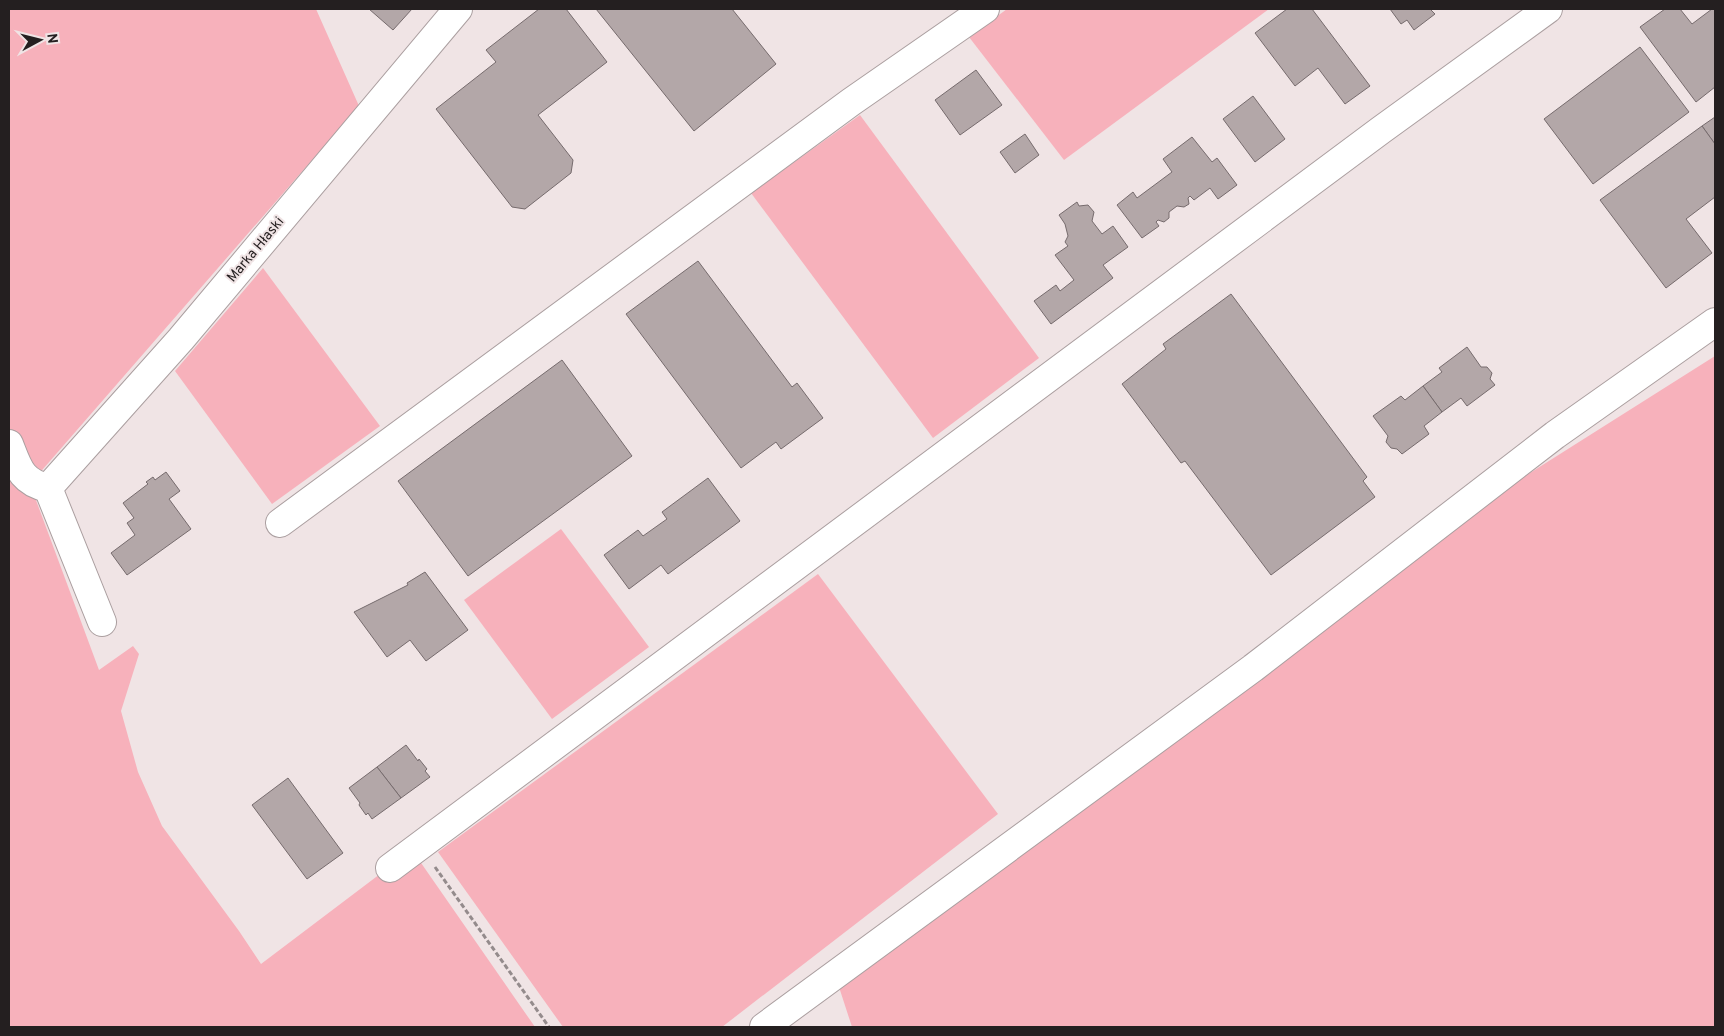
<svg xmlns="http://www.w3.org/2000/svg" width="1724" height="1036" font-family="Overpass,sans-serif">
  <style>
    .green { fill: #f7b1bb }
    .building { fill: #b3a7a8; stroke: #766b6d }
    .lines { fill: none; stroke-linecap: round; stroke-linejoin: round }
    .minor-casing { stroke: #ab9fa0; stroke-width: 30 }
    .path { stroke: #948b8c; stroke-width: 3; stroke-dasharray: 5 2.5; stroke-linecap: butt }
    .minor { stroke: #fff; stroke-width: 28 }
    .labels { text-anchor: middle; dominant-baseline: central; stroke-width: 4; stroke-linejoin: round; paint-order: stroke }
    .street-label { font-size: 14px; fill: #241f20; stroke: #f0e4e5 }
  </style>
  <rect width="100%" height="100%" fill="#f0e4e5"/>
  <g class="green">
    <path d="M9,9H316L359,106L30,484L99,670L133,646L139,654L121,711L138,772L162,826L239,931L261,964L384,871L419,860L535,1027H9Z"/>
    <path d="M1007,9H1269L1064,160L969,37Z"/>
    <path d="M860,115L1039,358L933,438L751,193Z"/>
    <path d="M263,268L380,426L272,504L175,371Z"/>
    <path d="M1715,356V1027H852L839,987L1233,700L1492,497Z"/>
    <path d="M561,529L649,647L552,719L464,600Z"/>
    <path d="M818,574L998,814L722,1027H563L438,852Z"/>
  </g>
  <g class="building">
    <path d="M369,9H412L393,30Z"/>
    <path d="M539,9H566L607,62L538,115L573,160L571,173L525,209L512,207L436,109L496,62L486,50Z"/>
    <path d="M596,9H732L776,64L694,131Z"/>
    <path d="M1287,9H1312L1370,86L1345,104L1318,68L1295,86L1255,33Z"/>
    <path d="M1390,9H1433L1431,10L1435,14L1414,30L1407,20L1401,24Z"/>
    <path d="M1665,9H1680L1692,24L1712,9H1715V87L1696,102L1640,27Z"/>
    <path d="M1640,47L1689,112L1593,184L1544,119Z"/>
    <path d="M976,70L1002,105L960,135L935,100Z"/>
    <path d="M1253,96L1285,139L1255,162L1223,119Z"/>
    <path d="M1715,117V144L1702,126Z"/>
    <path d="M1702,126L1715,144V197L1686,219L1712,253L1666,288L1600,200Z"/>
    <path d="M1025,134L1039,155L1015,173L1000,152Z"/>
    <path d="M1192,137L1212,162L1217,158L1237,185L1218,199L1210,188L1194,200L1190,196L1188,198L1189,204L1184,207L1177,206L1169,212V218L1164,222L1158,220L1156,222L1159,226L1142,238L1117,205L1133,192L1137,198L1172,172L1163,159Z"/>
    <path d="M1077,202L1079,206L1088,205L1094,212L1092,221L1102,234L1113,226L1128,247L1103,265L1113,278L1051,324L1034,301L1056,285L1060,291L1074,280L1055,255L1068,246L1065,242L1068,236L1065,224L1059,215Z"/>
    <path d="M698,261L792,387L797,383L823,418L781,449L776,442L741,468L626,314Z"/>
    <path d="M1231,294L1367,477L1363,481L1375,497L1271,575L1185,461L1181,463L1122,384L1166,349L1163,344Z"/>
    <path d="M1467,347L1481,367H1487L1492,373L1490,379L1495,385L1467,406L1461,398L1442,412L1423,386L1442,372L1439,368Z"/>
    <path d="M562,360L632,456L468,576L398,481Z"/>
    <path d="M1423,386L1442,412L1424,426L1429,434L1402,454L1397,449L1391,448L1386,442L1388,436L1373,416L1401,396L1405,400Z"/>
    <path d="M166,472L180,491L169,499L191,529L127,575L111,553L135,535L127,523L134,518L123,503L148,484L146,482L153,477L155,480Z"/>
    <path d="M708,478L740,521L668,574L661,565L629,589L604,555L638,530L643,536L667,519L662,512Z"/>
    <path d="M425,572L468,630L426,661L410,640L387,657L354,612L408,585L407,583Z"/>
    <path d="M406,745L418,761L419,759L427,769L425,771L430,777L401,798L377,767Z"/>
    <path d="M377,767L401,798L372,819L368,813L366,815L359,805L360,803L349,788Z"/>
    <path d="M288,778L343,853L307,879L252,805Z"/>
  </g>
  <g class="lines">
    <g class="minor-casing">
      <g id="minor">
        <path d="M9,444C18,467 21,482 48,488"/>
        <path d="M48,488L181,339L458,9"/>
        <path d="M48,488L102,622"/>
        <path d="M280,523L851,102L985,9"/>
        <path d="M390,868L1381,130L1548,9"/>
        <path d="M764,1027L1253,668L1555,435L1715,322"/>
      </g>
    </g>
    <path class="path" d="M435,867L549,1027"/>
    <use href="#minor" class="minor"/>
  </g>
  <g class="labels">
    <g class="street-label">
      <text transform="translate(256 250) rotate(-50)">Marka Hłaski</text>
    </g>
  </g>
  <rect width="1724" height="1036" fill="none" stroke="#241f20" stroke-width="20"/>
  <g transform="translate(40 40) rotate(83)" stroke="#f0e4e5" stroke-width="4" paint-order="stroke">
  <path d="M0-4L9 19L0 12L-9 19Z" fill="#241f20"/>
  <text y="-8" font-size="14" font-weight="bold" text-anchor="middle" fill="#241f20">N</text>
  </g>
</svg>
